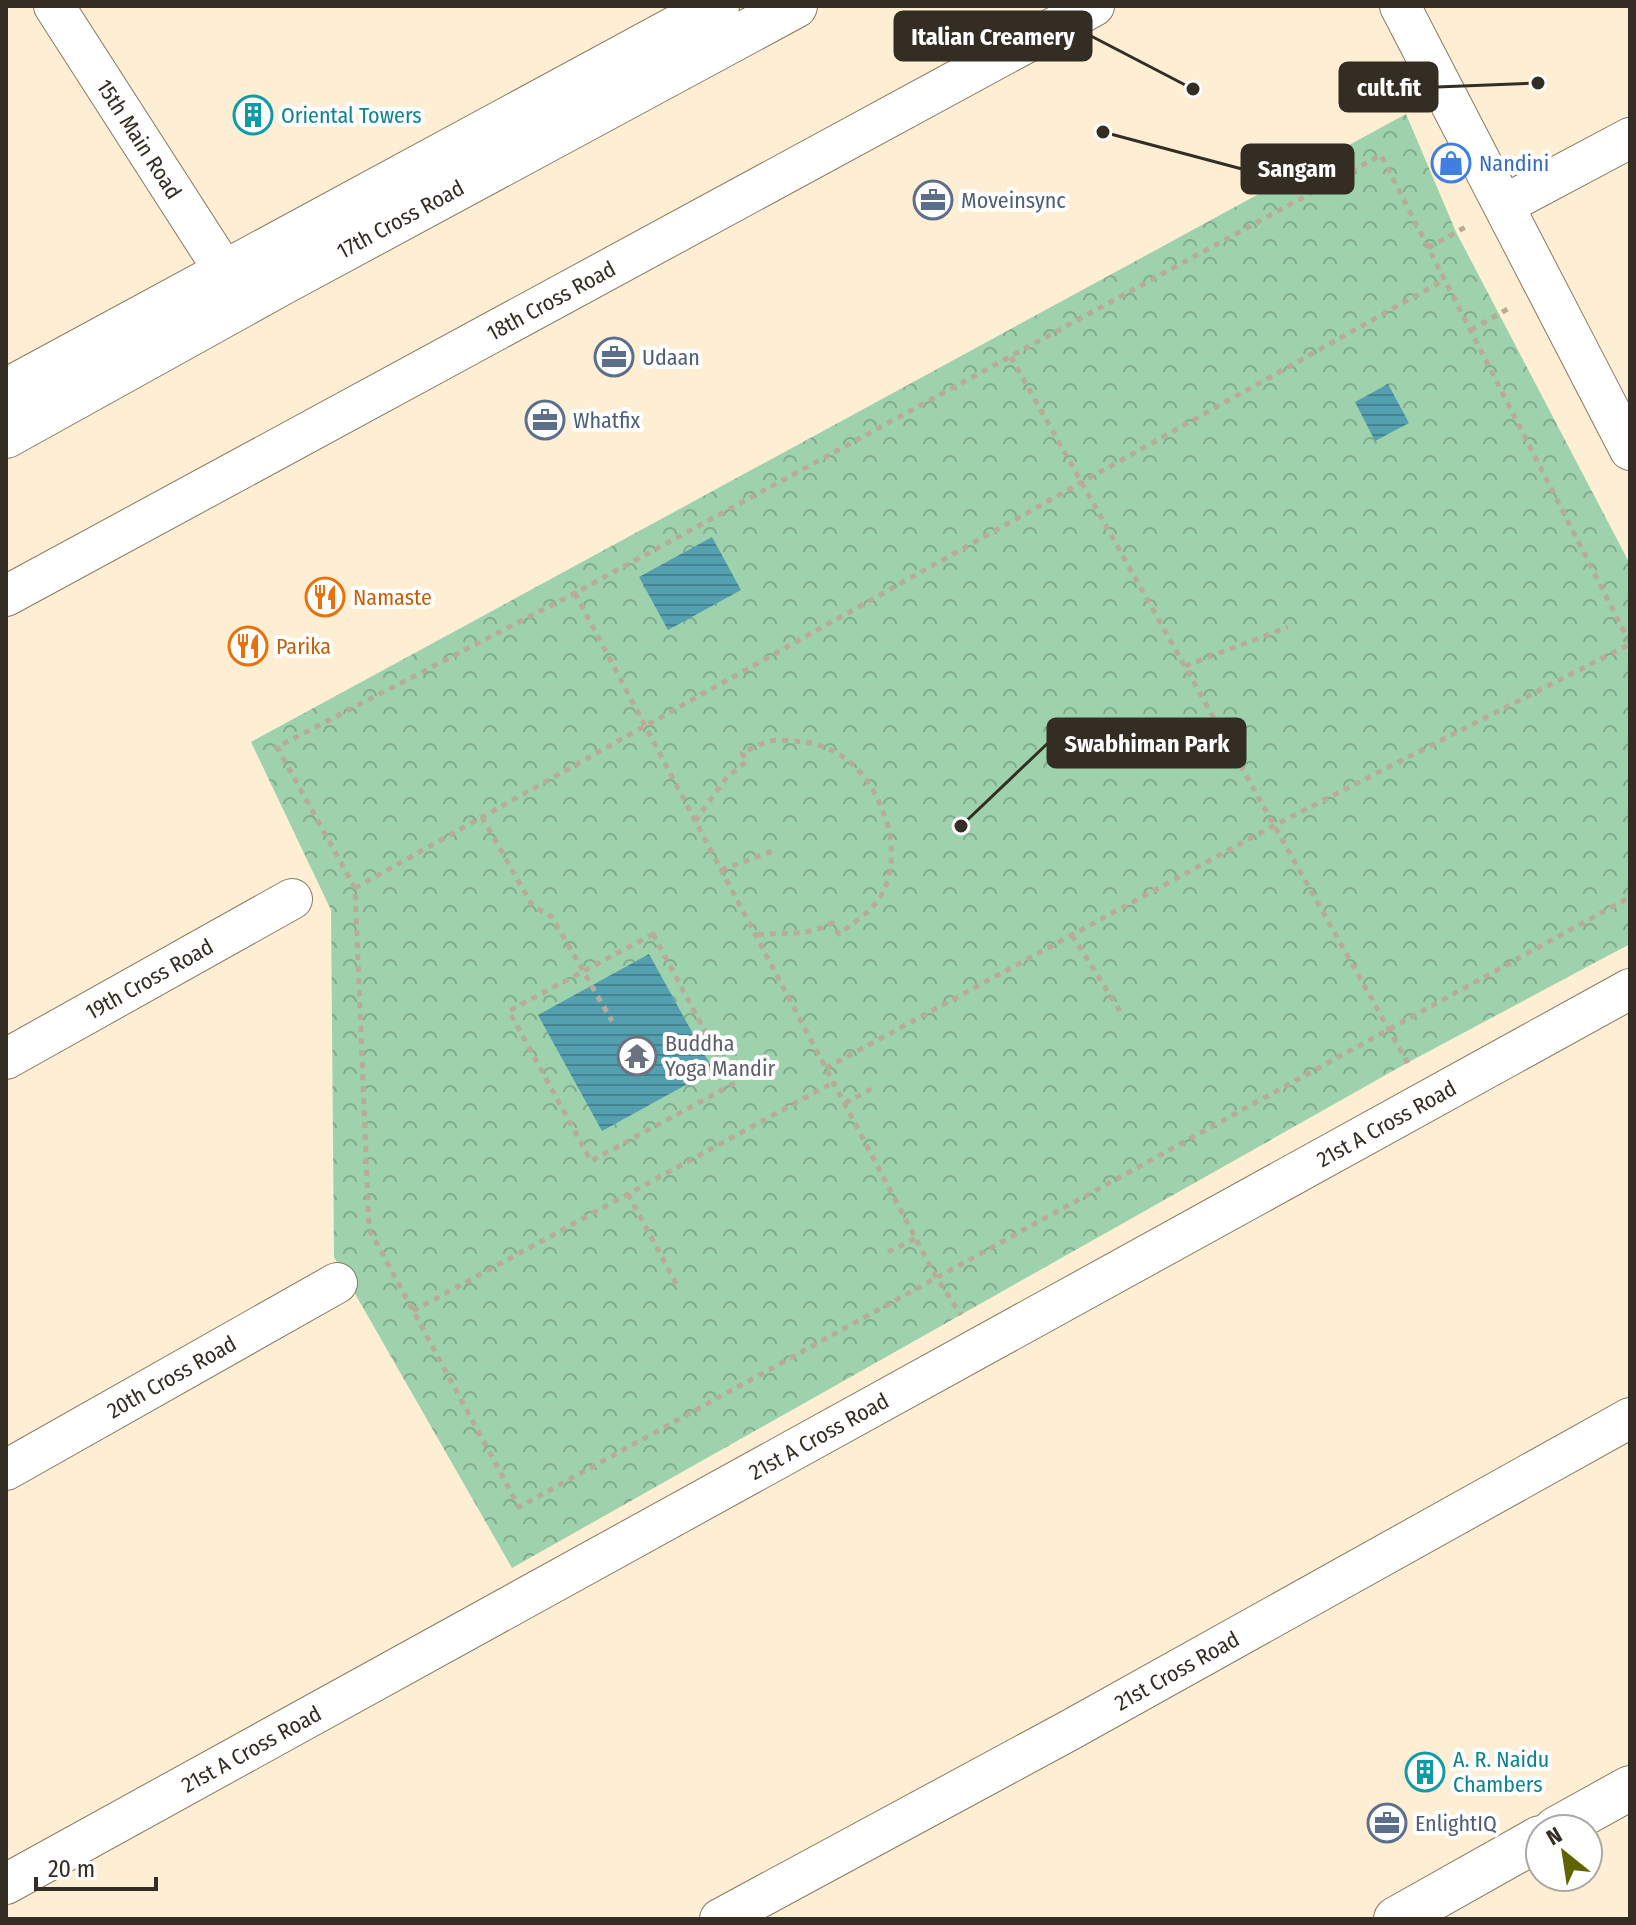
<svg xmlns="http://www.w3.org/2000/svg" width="1636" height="1925" font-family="'Fira Sans Condensed',sans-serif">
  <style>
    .forest { fill: url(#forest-crowns) }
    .water { fill: url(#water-rules) }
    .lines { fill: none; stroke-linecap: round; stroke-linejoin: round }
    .street-casing { stroke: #887a62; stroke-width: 42 }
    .secondary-casing { stroke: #887a62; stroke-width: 46 }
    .path { stroke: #b8ac97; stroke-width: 5; stroke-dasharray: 6 6; stroke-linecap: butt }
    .street { stroke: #fff; stroke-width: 40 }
    .secondary { stroke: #fff; stroke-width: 44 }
    .labels { text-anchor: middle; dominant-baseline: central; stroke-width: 8; stroke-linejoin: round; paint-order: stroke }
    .culture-label { font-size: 22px; fill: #0d838f; stroke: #fefefe; text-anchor: start }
    .street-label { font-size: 22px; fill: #332d23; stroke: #fefefe }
    .shop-label { font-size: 22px; fill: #366cbe; stroke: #fefefe; text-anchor: start }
    .service-label { font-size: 22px; fill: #4e5e75; stroke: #fefefe; text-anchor: start }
    .food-label { font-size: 22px; fill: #c56008; stroke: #fefefe; text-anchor: start }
    .worship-label { font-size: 22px; fill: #5b616d; stroke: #fefefe; text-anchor: start }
    .leader { fill: none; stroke: #332d23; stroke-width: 3 }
    .callout-dot { fill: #332d23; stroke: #fefefe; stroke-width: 3 }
    .callout { fill: #332d23; stroke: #332d23; stroke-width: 3 }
    .callout-label { font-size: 24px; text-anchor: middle; font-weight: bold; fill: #fff }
  </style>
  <defs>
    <pattern id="forest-crowns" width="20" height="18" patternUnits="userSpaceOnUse" patternTransform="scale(2)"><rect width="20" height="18" fill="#9ed2ac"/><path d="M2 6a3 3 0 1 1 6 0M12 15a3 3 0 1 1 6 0" fill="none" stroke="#81ab8c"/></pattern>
    <pattern id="water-rules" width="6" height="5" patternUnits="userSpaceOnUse" patternTransform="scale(2)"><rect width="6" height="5" fill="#54a0b1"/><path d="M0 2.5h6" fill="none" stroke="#468390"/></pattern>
  </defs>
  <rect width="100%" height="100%" fill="#feefd4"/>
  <path class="forest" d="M1406,114L1456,232L1630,564V944L1407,1063L512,1568L334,1257L331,910L251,742Z"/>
  <g class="water">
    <path d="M1388,384L1409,423L1375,441L1355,402Z"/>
    <path d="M712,537L741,590L668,630L639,577Z"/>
    <path d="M649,954L713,1070L602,1131L538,1015Z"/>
  </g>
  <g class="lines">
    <g class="street-casing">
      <g id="street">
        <path id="s1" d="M54,6L225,272"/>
        <path d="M1400,6L1630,450"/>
        <path d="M1504,205L1630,138"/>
        <path id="s2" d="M6,596L1094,6"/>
        <path id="s3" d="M6,1059L292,899"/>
        <path id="s4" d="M6,1470L337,1283"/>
        <path id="s5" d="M6,1884L1630,989"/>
        <path id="s6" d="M720,1919L1070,1730L1630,1418"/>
      </g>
    </g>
    <g class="secondary-casing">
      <g id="secondary">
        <path d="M6,391L717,6"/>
        <path id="s7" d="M6,436L278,285L795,6"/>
        <path d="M1556,1829L1630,1788"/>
        <path d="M1396,1919L1540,1838"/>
      </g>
    </g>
    <g class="path">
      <path d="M1428,248L1469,225"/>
      <path d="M1471,330L1511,307"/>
      <path d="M1011,357L1410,1067"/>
      <path d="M575,593L936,1277L961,1315"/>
      <path d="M1630,643L1381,155L575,593L277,747L355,888L369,1229L519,1507L1630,897"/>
      <path d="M1185,666L1288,627"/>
      <path d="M482,817L532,905L552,917L612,1021"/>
      <path d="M695,821L727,777L747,761L742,753C751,749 761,743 771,741C778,739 788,741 795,741C843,744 872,776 886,820C894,843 894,875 880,897C870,913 853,923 839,934L832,923C802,938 787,931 755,935"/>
      <path d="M721,870L773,851"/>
      <path d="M355,888L1444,280"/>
      <path d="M653,934L733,1084L591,1161L509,1011Z"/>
      <path d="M1072,935L1120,1011"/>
      <path d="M826,1068L1275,825L1630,644"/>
      <path d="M845,1103L875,1087"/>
      <path d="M628,1194L678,1287"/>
      <path d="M888,1252L916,1238"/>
      <path d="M413,1311L834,1082"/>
    </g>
    <use href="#street" class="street"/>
    <use href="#secondary" class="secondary"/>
  </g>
  <defs>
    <g id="building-ring" transform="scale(2)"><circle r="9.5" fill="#fefefe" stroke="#0f9aa8" stroke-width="1.5"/><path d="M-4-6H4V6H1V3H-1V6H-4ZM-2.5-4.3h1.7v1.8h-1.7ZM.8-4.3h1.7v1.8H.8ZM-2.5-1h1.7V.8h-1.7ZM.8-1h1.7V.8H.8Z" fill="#0f9aa8"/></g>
    <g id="shop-ring" transform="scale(2)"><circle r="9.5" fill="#fefefe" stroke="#3f7fe0" stroke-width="1.5"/><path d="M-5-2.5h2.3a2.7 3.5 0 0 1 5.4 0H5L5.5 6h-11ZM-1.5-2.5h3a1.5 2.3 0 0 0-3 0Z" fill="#3f7fe0"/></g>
    <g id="office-ring" transform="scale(2)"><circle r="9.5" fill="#fefefe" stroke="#5c6f8a" stroke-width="1.5"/><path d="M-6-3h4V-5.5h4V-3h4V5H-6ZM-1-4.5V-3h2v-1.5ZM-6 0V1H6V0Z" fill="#5c6f8a"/></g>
    <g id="restaurant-ring" transform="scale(2)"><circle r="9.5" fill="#fefefe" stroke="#e8710a" stroke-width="1.5"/><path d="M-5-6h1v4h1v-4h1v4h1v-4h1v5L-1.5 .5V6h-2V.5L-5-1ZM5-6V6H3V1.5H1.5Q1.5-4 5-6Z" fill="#e8710a"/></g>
    <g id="temple-ring" transform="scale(2)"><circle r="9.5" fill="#fefefe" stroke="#6b7280" stroke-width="1.5"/><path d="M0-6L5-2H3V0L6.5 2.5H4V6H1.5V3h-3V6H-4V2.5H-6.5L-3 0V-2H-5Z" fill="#6b7280"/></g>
  </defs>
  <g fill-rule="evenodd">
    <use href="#building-ring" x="253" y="115"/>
    <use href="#shop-ring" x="1451" y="163"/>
    <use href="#office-ring" x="933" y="200"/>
    <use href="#office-ring" x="614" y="357"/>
    <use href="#office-ring" x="545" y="420"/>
    <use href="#restaurant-ring" x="325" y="597"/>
    <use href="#restaurant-ring" x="248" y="646"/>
    <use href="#temple-ring" x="637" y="1056"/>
    <use href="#building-ring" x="1425" y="1772"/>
    <use href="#office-ring" x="1387" y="1823"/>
  </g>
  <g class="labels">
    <g class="culture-label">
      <text x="281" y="115">Oriental Towers</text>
      <text x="1453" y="1759">A. R. Naidu<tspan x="1453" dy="25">Chambers</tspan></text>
    </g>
    <g class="street-label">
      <text stroke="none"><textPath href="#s1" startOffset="158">15th Main Road</textPath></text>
      <text stroke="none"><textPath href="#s7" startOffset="450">17th Cross Road</textPath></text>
      <text stroke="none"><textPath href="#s2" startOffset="620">18th Cross Road</textPath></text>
      <text stroke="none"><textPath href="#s3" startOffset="164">19th Cross Road</textPath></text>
      <text stroke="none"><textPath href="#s5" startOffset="1576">21st A Cross Road</textPath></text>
      <text stroke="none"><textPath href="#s4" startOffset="190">20th Cross Road</textPath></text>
      <text stroke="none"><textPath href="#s5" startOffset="928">21st A Cross Road</textPath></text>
      <text stroke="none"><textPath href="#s6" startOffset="520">21st Cross Road</textPath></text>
      <text stroke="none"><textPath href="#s5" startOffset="280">21st A Cross Road</textPath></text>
    </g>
    <g class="shop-label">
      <text x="1479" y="163">Nandini</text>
    </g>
    <g class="service-label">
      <text x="961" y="200">Moveinsync</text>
      <text x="642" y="357">Udaan</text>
      <text x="573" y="420">Whatfix</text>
      <text x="1415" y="1823">EnlightIQ</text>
    </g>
    <g class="food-label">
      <text x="353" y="597">Namaste</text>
      <text x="276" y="646">Parika</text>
    </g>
    <g class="worship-label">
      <text x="665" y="1043">Buddha<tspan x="665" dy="25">Yoga Mandir</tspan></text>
    </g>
  </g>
  <path class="leader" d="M1193 89L1091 36M1538 83L1437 87M1103 132L1242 169M961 826L1048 743"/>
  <g class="callout-dot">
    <circle cx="1193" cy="89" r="8"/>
    <circle cx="1538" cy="83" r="8"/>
    <circle cx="1103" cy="132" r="8"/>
    <circle cx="961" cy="826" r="8"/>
  </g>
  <g class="callout">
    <rect x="895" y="12" width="196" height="48" rx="8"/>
    <rect x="1340" y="63" width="97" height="48" rx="8"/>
    <rect x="1242" y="145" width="111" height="48" rx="8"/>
    <rect x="1048" y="719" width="197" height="48" rx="8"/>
  </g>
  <g class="callout-label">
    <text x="993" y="45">Italian Creamery</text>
    <text x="1389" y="96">cult.fit</text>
    <text x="1297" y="177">Sangam</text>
    <text x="1147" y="752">Swabhiman Park</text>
  </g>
  <rect width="1636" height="1925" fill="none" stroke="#332d23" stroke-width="16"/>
  <g transform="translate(1564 1853) rotate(330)"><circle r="38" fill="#fefefe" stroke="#adaaa6" stroke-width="2"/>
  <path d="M0-6L14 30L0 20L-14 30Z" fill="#5f6300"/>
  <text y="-12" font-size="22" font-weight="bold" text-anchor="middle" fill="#332d23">N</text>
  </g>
  <path d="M36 1877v12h120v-12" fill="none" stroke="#332d23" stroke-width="4"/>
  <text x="48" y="1877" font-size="24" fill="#332d23" stroke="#fefefe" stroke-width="6" paint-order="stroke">20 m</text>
</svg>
